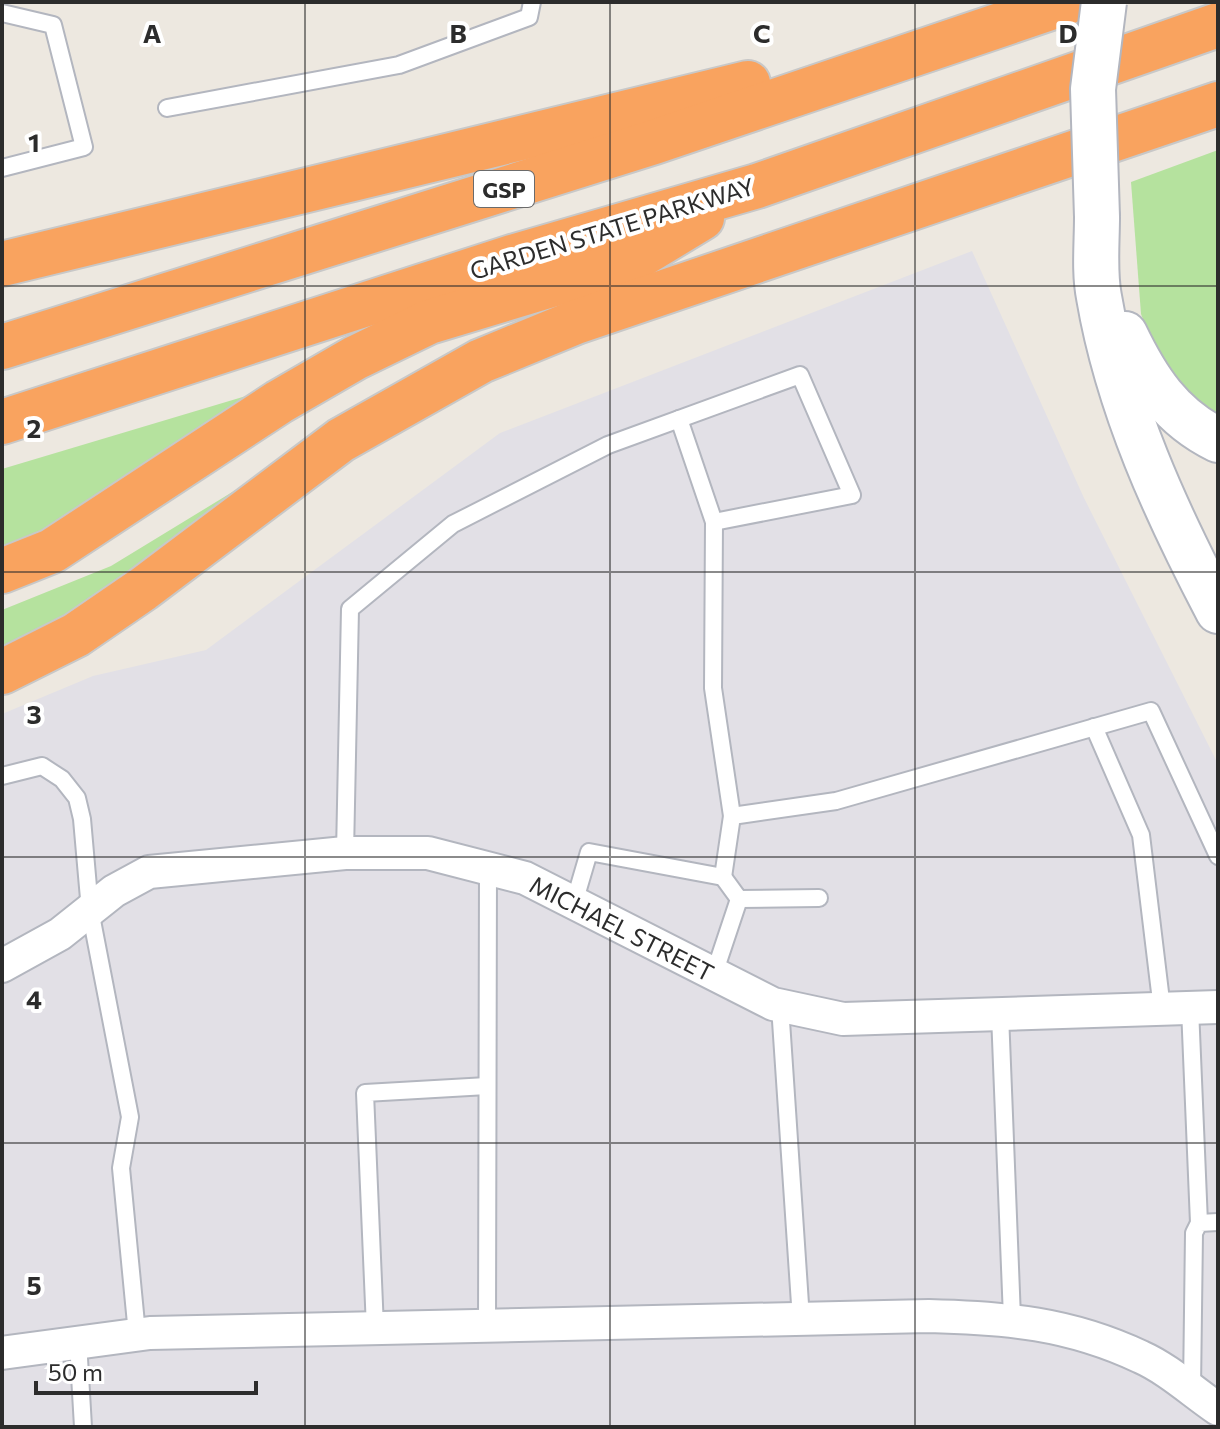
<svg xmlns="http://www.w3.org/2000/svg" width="1220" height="1429" font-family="Commissioner,sans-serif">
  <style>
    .industrial { fill: #e2e0e6 }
    .green { fill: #b5e29e }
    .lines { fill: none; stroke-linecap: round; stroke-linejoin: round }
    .lane-casing { stroke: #b3b6bf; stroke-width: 20 }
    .street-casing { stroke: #b3b6bf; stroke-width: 36 }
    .secondary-casing { stroke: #b3b6bf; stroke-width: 48 }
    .highway-casing { stroke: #c8c8c8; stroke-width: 48 }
    .lane { stroke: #fff; stroke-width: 16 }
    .street { stroke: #fff; stroke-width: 32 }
    .secondary { stroke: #fff; stroke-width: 44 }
    .highway { stroke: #f9a35f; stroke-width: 44 }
    .secondary-bridge-casing { stroke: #b3b6bf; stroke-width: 48; stroke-linecap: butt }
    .secondary-bridge { stroke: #fff; stroke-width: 44 }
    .grid { fill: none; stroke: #2c2c2c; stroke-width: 2; stroke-opacity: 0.55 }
    .labels { text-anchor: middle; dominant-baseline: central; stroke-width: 8; stroke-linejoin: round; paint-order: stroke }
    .shield { fill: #fff; stroke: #6b6b6b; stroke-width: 2 }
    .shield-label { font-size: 22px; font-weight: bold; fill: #2c2c2c }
    .street-label { font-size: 24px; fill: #2c2c2c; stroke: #fff }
    .grid-label { font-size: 26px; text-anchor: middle; font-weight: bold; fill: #2c2c2c; stroke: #fff; stroke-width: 8; stroke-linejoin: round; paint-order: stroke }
  </style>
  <rect width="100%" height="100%" fill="#ede8e0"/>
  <path class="industrial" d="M972,251L1084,498L1218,764V1427H2V714L93,676L206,650L500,433Z"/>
  <g class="green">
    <path d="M1218,150V422L1172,397L1141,314L1131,182Z"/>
    <path d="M266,390L2,559V469Z"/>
    <path d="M298,452L38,643L2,653V610L111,566Z"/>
  </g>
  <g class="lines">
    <g class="lane-casing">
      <g id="lane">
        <path d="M2,13L53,25L84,147L2,168"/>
        <path d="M167,108L399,65L529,17L532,2"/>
        <path d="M679,419L714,522"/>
        <path d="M1094,727L1141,835L1162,1009"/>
        <path d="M2,776L42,766L62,779L77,798L82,819L90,910L130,1117L121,1168L137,1334"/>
        <path d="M345,853L350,609L453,524L608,445L800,375L852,495L714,522L713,688L732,816"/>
        <path d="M723,877L739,899L819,898"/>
        <path d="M574,903L589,852L723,877L732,816L836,801L1151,711L1218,856"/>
        <path d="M714,974L739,899"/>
        <path d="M780,1006L801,1319"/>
        <path d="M1190,1008L1199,1223"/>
        <path d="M1000,1014L1012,1318"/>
        <path d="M487,1326L488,868"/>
        <path d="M375,1328L365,1093L487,1086"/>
        <path d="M78,1341L83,1427"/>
        <path d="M1192,1389L1194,1233L1199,1223L1218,1222"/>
      </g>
    </g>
    <g class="street-casing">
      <g id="street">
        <path d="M2,966L60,934L114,891L149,872L345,853H428L525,878L773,1004L843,1019L1218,1007"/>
        <path d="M2,1353L150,1333L929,1316C1006,1318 1069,1323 1141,1357C1168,1369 1193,1392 1218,1409"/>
      </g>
    </g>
    <g class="secondary-casing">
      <g id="secondary">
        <path d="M1097,217C1097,243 1094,272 1099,297C1118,408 1166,512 1218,611"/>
        <path d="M1125,334C1147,380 1171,417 1218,440"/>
      </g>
    </g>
    <g class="highway-casing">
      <g id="highway">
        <path d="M2,264L748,83"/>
        <path d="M2,347L654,142L1068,2"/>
        <path d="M2,422L512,257L757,186L1218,25"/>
        <path d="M2,571L52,551L279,402L355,358L429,322L631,261L702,218"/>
        <path d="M2,672L76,635L143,589L341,440L481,361L576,322L1218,104"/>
      </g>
    </g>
    <use href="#lane" class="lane"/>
    <use href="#street" class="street"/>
    <use href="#secondary" class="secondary"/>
    <use href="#highway" class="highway"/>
    <g class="secondary-bridge-casing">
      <path id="secondary-bridge" d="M1097,217L1093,89L1104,2"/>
    </g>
    <use href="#secondary-bridge" class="secondary-bridge"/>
  </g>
  <path class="grid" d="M305,2V1427M610,2V1427M915,2V1427M2,286H1218M2,572H1218M2,857H1218M2,1143H1218"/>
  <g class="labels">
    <rect class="shield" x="474" y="171" width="60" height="36" rx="6"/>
    <g class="shield-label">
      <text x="504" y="189">GSP</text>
    </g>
    <g class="street-label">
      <text transform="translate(612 228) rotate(-17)">GARDEN STATE PARKWAY</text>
      <text transform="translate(622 928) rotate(27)">MICHAEL STREET</text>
    </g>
  </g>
  <g class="grid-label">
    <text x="152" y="43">A</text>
    <text x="458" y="43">B</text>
    <text x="762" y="43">C</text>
    <text x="1068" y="43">D</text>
    <text x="34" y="152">1</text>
    <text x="34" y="438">2</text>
    <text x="34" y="724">3</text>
    <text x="34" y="1009">4</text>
    <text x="34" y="1295">5</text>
  </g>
  <rect width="1220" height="1429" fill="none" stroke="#2c2c2c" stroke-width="8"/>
  <path d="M36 1381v12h220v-12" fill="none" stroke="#2c2c2c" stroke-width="4"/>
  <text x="48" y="1381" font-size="24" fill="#2c2c2c" stroke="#ffffff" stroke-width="6" paint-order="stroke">50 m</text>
</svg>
